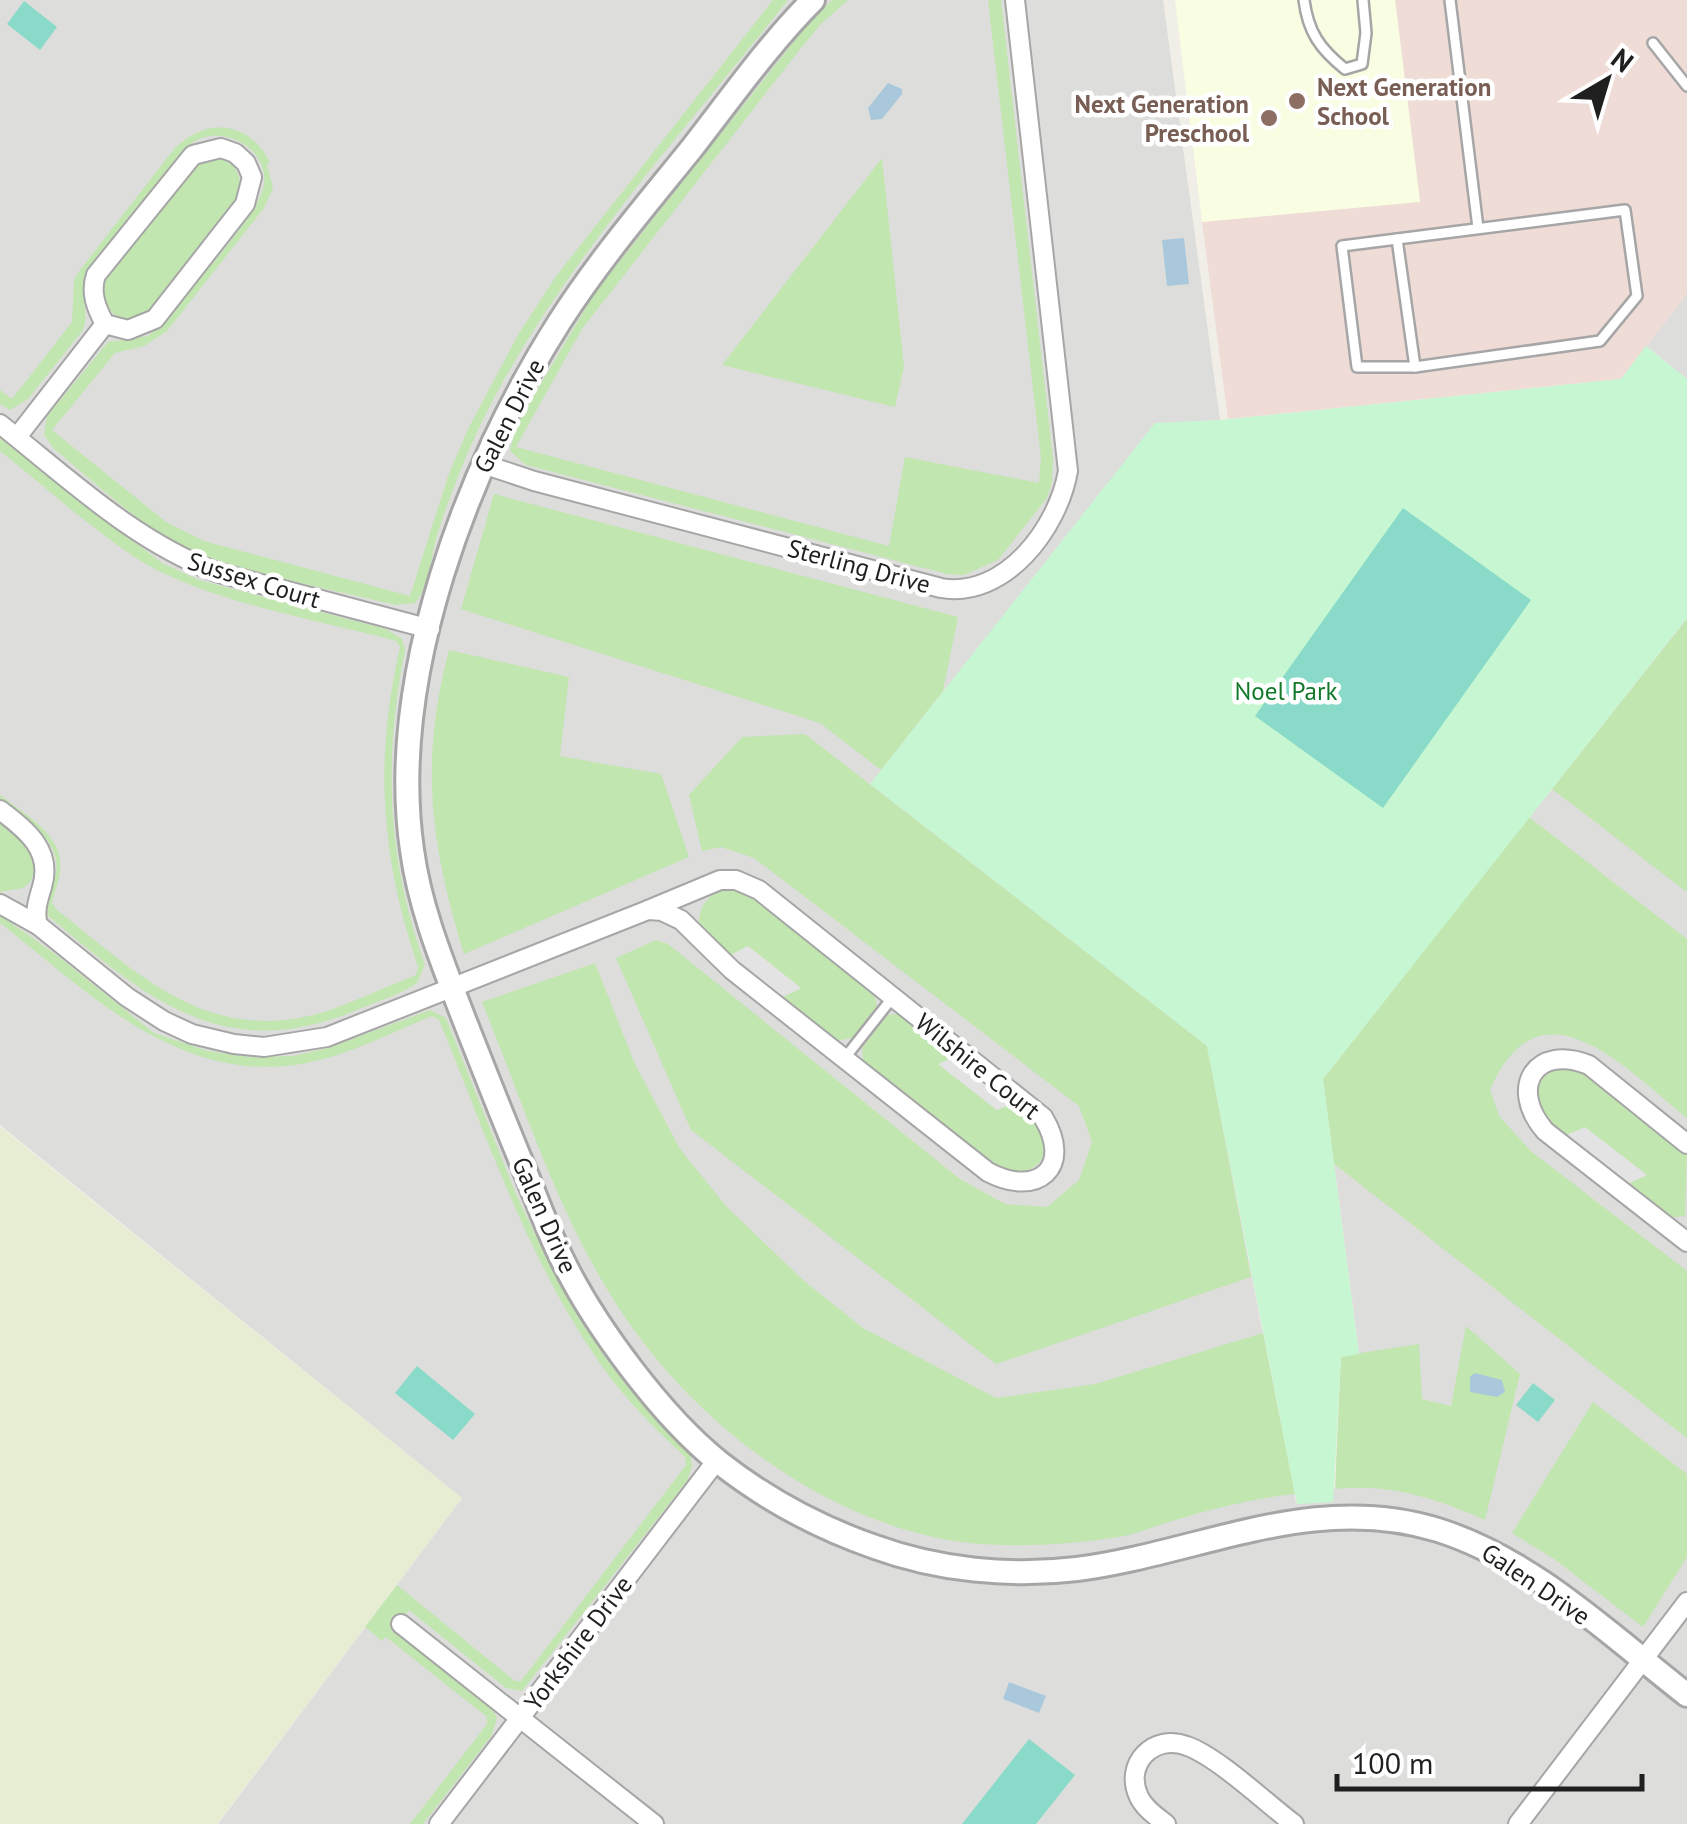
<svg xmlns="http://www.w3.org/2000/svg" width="1687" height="1824" font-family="'PT Sans',sans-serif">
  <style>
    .residential { fill: #dddddc }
    .commercial { fill: #efdcd7 }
    .education { fill: #f9fde2 }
    .farmland { fill: #e7edd3 }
    .grass { fill: #c2e6af }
    .park { fill: #c6f7d2 }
    .pitch { fill: #89dac8 }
    .parking { fill: #e3e3e3 }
    .water { fill: #a9c8db }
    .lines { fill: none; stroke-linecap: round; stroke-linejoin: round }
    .service-casing { stroke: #a6a6a6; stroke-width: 14 }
    .minor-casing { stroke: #a6a6a6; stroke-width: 22 }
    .tertiary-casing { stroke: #a6a6a6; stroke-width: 28 }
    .service { stroke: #fff; stroke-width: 9 }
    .minor { stroke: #fff; stroke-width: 18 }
    .tertiary { stroke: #fff; stroke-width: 22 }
    .education-dot { fill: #8d6e63; stroke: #fff; stroke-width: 4 }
    .labels { text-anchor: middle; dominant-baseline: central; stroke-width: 9; stroke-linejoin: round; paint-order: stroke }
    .education-label { font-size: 25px; font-weight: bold; fill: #785e54; stroke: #fff; text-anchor: start }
    .street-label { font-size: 25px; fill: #1f1f1f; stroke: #fff }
    .park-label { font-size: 25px; fill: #12792b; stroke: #fff }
  </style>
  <rect width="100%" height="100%" fill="#f0eee6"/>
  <g class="residential">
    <path d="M0,0H1163L1220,420L1154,424L1207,1046L1296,1503L1335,1489L1359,1353L1323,1079L1687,618V1824H218L462,1498L0,1125Z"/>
    <path d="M1687,294V379L1646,346Z"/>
  </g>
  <path class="commercial" d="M1395,0H1687V294L1621,379L1228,419L1202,222L1420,201Z"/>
  <path class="education" d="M1175,0H1395L1420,202L1202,222Z"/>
  <path class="farmland" d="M0,1127L462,1498L217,1824H0Z"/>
  <g class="grass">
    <path d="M773,0H788C692,121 581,244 505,378C478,425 455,480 438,532C431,554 430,585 415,603L396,605C333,589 247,575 189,549C139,526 96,483 54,449L44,435L47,416L108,342L148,336L162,324C185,295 254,220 263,189C273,150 222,122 192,143C180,151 171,167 162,178C137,208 113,238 89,267C76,299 91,306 83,330L28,399L10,410L0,404V390L12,399L72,322L74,280L80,270L174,149C206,117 248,120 270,162L267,164L273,188L264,208L167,331L144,346L115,353L52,430L166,522L204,541L410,596L448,476L468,429L519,333L557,275Z"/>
    <path d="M832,0H848L821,24L801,48L582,329L516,447L889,546L905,457L1039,483L1041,458L988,0H1001L1053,458L1052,483L1047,498L998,560L964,575L947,574L526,465L510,451L515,427L596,291L807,25Z"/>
    <path d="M216,157C236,162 242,176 240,195L148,312C124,335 93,304 107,276L194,166L200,160Z"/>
    <path d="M882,158L904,367L895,407L722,365Z"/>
    <path d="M0,438L162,563L199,580L386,629L402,639L405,650C383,762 387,857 425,965L417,983C399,996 375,1002 354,1011C222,1066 144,996 47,915C43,899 51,891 55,876C65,841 23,819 0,801V795C24,814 66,836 60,872C59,882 54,892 52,903L57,910C142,977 212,1049 330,1010C359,1000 387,986 416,975L418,967C381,857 374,761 400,647L396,641C318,620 198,600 133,556C87,525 44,486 0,451Z"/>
    <path d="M494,494L958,617L943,691L881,770L820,723L461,609Z"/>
    <path d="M1687,619V892L1552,789Z"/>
    <path d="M449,650L569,677L560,756L661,774L689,857L464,954C431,845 419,763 449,650Z"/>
    <path d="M805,734L1207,1046L1251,1277L996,1364L691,1130L616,958L656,940L668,944L960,1179L1005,1204L1047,1207L1079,1180L1092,1142L1079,1106L754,858L721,847L702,851L689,795L742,737Z"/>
    <path d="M1529,817L1687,939V1118C1627,1070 1540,973 1490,1090L1499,1116L1532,1152L1687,1271V1438L1334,1164L1323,1079Z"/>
    <path d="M0,818C21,835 42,853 31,881L23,888L0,892Z"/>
    <path d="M723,887L745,889L873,987L877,1006L852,1038L835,1041L780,998L800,989L727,957L700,930C696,910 706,897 723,887Z"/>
    <path d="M0,915L55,954L154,1033L208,1051L249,1057L293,1056L328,1048L430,1010L446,1018L516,1194L551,1268L607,1360L690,1453L692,1466L687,1481L522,1691L506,1688L409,1610L394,1629L490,1707L497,1717L492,1735L423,1824H410L487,1724V1717L386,1637L382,1641L365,1627L397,1585L515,1681H521L686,1465L685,1457C661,1434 637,1411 616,1385C533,1277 490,1144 439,1020L432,1016C388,1034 343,1058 295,1065C174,1081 87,991 0,923Z"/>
    <path d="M595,963L635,1064L680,1149L726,1206L803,1280L863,1328L996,1398L1095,1384L1263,1333L1295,1494C1256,1498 1214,1508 1176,1520C1157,1525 1137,1534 1118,1537C1081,1543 1041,1546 1004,1545C846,1544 689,1425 610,1294C555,1206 521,1098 482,1002Z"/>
    <path d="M906,1013L959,1055L939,1065L997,1110L1018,1101L1043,1128L1047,1148C1041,1169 1024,1175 1004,1171L864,1065L862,1048L887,1015Z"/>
    <path d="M1578,1067L1687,1151L1685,1216L1668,1218L1626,1185L1646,1175C1609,1157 1532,1138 1536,1087L1552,1068Z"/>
    <path d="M1466,1326L1520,1374L1485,1520C1436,1498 1389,1483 1335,1489L1341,1356L1419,1344L1422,1399L1451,1406Z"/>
    <path d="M1593,1402L1687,1474V1557L1643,1627L1554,1559L1512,1533Z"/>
  </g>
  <path class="park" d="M1646,346L1687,379V618L1323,1079L1359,1354L1341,1357L1333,1502L1297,1504L1207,1046L870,784L1155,423L1220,420L1621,379Z"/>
  <g class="pitch">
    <path d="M24,1L57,27L40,50L7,24Z"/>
    <path d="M1403,508L1531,600L1383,808L1255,716Z"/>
    <path d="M417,1366L475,1414L453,1440L395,1393Z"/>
    <path d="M1533,1383L1555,1400L1538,1422L1516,1405Z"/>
    <path d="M1029,1739L1075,1775L1036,1824H962Z"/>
  </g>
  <g class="parking">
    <path d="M748,946L801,988L780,998L727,957Z"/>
    <path d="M959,1055L1018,1101L997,1110L938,1064Z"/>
    <path d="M1585,1127L1647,1175L1626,1185L1564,1136Z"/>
  </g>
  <g class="water">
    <path d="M888,83L902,89V94L882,119L871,120L868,108Z"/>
    <path d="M1184,238L1189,284L1167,286L1162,240Z"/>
    <path d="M1475,1373L1502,1380L1505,1392L1497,1397L1470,1392V1377Z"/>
    <path d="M1009,1682L1046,1696L1039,1713L1003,1699Z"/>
  </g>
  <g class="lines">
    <g class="service-casing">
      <g id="service">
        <path d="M1304,0C1308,32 1320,49 1345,69L1362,64L1366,33L1363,0"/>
        <path d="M1450,0L1478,228"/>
        <path d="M1653,43L1687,86"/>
        <path d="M1625,210L1637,296L1600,341L1415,367L1397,239Z"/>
        <path d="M1397,239L1342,246L1357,367H1415"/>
        <path d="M844,1059L893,997"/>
      </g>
    </g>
    <g class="minor-casing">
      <g id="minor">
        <path d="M221,148L235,153L246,163L252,177L245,204L155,319L128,330L105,324C96,308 90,292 96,275L193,155Z"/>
        <path d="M0,424C68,478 134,541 216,572L430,629"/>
        <path d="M17,437L105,324"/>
        <path d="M483,464L534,481L941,588C1005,599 1058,528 1068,471L1015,0"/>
        <path d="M0,810C26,830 53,850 42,887C38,900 34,912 38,925L0,904"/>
        <path d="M720,880H736L759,890L1043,1117C1074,1168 1037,1198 988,1172L732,970L681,920L662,911L648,910Z"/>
        <path d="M38,925L127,997L164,1021L192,1034L234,1044L264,1047L327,1037L648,910"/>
        <path d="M1687,1144L1589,1065C1535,1043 1508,1088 1545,1131L1687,1242"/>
        <path d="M401,1624L654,1824"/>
        <path d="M439,1824L717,1460"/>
        <path d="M1166,1824C1156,1816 1145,1809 1139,1797C1123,1764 1154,1733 1187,1746C1218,1757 1266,1803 1294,1824"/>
        <path d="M1518,1824L1687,1602"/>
      </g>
    </g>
    <g class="tertiary-casing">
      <path id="tertiary" d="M813,0C769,44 731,98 692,148C647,204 599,260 560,321C468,465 387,677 412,850C420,909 443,964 464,1019C484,1070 504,1121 525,1171C537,1200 548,1231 562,1259C594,1325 662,1417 720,1463C766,1499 820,1528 875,1547C938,1570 1010,1577 1077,1569C1200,1553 1313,1491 1438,1530C1533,1560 1610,1635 1687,1695"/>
    </g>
    <use href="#service" class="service"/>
    <use href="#minor" class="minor"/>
    <use href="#tertiary" class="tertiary"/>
  </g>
  <g class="education-dot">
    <circle cx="1297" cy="101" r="10"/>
    <circle cx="1269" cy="118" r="10"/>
  </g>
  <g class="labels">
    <g class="education-label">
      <text x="1317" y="87">Next Generation<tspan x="1317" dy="29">School</tspan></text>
      <text x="1249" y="104" text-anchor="end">Next Generation<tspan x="1249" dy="29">Preschool</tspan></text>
    </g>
    <g class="street-label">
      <text transform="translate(509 416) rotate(-63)">Galen Drive</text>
      <text transform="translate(859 566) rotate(15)">Sterling Drive</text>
      <text transform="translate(254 580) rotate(17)">Sussex Court</text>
      <text transform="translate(978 1066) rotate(39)">Wilshire Court</text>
      <text transform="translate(545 1215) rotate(66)">Galen Drive</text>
      <text transform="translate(1536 1584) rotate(34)">Galen Drive</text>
      <text transform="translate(578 1643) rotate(-53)">Yorkshire Drive</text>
    </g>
    <g class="park-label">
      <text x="1286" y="691">Noel Park</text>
    </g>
  </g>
  <g transform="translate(1607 80) rotate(38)" stroke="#ffffff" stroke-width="8" paint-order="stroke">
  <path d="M0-8L18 38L0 25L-18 38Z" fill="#1f1f1f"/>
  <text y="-15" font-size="28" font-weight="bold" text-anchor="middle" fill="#1f1f1f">N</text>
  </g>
  <path d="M1337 1774v15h305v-15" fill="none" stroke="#1f1f1f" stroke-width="5"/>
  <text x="1352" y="1774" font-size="30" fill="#1f1f1f" stroke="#ffffff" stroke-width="8" paint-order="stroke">100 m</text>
</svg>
